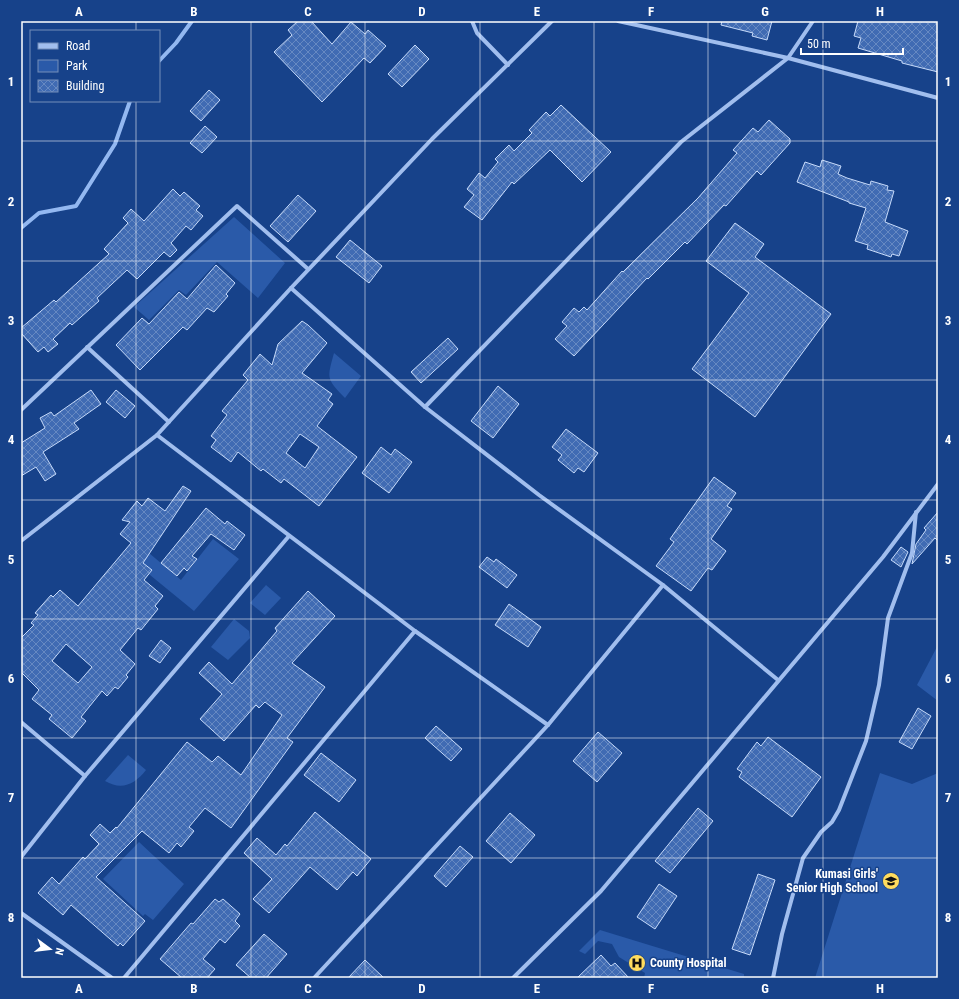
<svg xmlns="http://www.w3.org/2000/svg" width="959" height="999" font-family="'Roboto Condensed',sans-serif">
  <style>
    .green { fill: #2a5aa9 }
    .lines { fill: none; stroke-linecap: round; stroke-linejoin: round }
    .stream { stroke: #93b8f1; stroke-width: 4 }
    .building { fill: url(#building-cross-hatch); stroke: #c6dafa; fill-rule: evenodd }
    .minor { stroke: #a1beee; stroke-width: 4 }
    .grid { fill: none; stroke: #fff; stroke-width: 1; stroke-opacity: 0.55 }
    .labels { text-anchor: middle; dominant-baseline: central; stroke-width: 3; stroke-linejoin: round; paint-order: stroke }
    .poi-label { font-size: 12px; font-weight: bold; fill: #fff; stroke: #17428a; text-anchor: end }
    .neatline { fill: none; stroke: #fff; stroke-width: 1.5 }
    .grid-label { font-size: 13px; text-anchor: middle; font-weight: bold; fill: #fff }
  </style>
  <defs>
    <pattern id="building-cross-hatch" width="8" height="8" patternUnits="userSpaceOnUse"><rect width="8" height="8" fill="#406bb3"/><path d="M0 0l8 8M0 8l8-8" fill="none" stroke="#6689c2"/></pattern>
  </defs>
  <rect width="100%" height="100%" fill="#17428a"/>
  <g class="green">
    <path d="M234,217L285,263L258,298L217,262L186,295L179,290L149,320L134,307Z"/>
    <path d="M334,353L361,376L345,398C326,378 327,379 334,353Z"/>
    <path d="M213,539L239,559L194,611L139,566L149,553L181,580Z"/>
    <path d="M266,585L281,598L265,615L250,603Z"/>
    <path d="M234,619L249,631L250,638L228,660L211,647Z"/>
    <path d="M938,645V701L917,685Z"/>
    <path d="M128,755L146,770C135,784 122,791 105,781Z"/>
    <path d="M880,773L912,784L938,773V978H815Z"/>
    <path d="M139,842L184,884L153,920L145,914L143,916L103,879Z"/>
    <path d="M600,930L744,974V978H644L645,973L619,957L612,944L598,941L585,954L579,951Z"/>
  </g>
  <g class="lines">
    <g class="stream">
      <path d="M159,61L176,43L192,21"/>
      <path d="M21,228L39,213L76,206L115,144L130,101"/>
    </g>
  </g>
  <g class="building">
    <path d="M298,21H311L332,44L351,22L365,34L368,30L386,46L370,63L364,58L322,102L274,52L292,35L288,30Z"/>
    <path d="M722,21H772L767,40L752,36L753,33L721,25Z"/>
    <path d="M858,21H938V72L902,63V61L858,48L861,38L854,36Z"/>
    <path d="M415,45L429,59L402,87L388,74Z"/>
    <path d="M209,90L220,100L201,121L190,111Z"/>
    <path d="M561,105L611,152L582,182L550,150L514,184L512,182L482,220L464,207L474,195L467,189L479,173L485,178L498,162L495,159L509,145L514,151L532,133L529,130L546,112L550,116Z"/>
    <path d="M769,120L790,139V143L761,175L757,171L726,206L724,205L687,244L685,242L648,279L647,278L574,356L555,339L567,326L562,322L574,308L579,312L584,307L587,310L622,271L623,272L698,198L737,153L733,150L753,128L758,132Z"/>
    <path d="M205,126L217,137L202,153L190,143Z"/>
    <path d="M822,160L841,166L838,174L847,178L870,185L871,181L888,186L887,190L894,191L885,222L908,231L899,256L892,254L891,257L867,249L868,245L855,241L866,208L849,203V202L797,182L805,162L820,167Z"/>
    <path d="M173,189L180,196L184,192L200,206L196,210L203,216L191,230L186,226L171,243L177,250L170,257L164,252L137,279L127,270L97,298L99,301L72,325L70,323L53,339L58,344L48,352L44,347L38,352L21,333V328L54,300L56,302L109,254L104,249L128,223L123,218L131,209L144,221Z"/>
    <path d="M298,195L316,211L288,242L270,226Z"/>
    <path d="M735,223L764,244L755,257L831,314L755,417L692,369L749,293L706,261Z"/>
    <path d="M350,240L382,266L369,283L336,257Z"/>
    <path d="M216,265L235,283L226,294L228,296L214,312L207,308L187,330L183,327L140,370L116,345L142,318L149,324L179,292L187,299Z"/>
    <path d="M302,321L308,325L327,343L302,373L332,394L328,400L333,404L317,426L357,457L319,506L284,479L281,483L263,469L261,471L238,452L231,462L211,447L216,440L211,436L227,415L222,411L248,380L243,375L260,354L272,365L278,344ZM300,434L319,447L305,468L286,453Z"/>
    <path d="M448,338L458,349L421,383L411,372Z"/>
    <path d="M498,386L519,404L493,438L471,421Z"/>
    <path d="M91,390L101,404L74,423L79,429L43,452L56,474L45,481L36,467L21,476V443L45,428L40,418L51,412L54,416Z"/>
    <path d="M116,390L135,406L125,418L106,402Z"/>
    <path d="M566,429L598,453L584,472L578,468L574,473L558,460L562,455L552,447Z"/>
    <path d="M381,447L391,455L395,449L412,462L389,493L362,473Z"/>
    <path d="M714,477L736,493L727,506L732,509L711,539L726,551L712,570L708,568L691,591L656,566L674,542L670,539Z"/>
    <path d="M183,486L191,491L143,563L152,570L144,580L163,596L155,606L158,609L141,630L138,628L120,650L135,664L126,675L128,677L118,689L115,687L107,696L102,691L81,717L86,721L72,738L49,719L52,715L32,699L39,690L21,672V638L34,625L31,623L38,615L35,613L51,595L53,597L60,590L78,606L131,543L120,534L130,522L122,520L137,501L142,506L148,498L165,511ZM66,644L92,667L78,683L52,661Z"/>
    <path d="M206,508L225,524L227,521L245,535L234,550L211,534L192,556L197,559L187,571L184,568L177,576L161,563Z"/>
    <path d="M938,512V541L935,538L912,564L916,544L926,530L924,528Z"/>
    <path d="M901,547L908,552L901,567L891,560Z"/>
    <path d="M487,557L494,562L496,559L517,575L507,588L479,567Z"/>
    <path d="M308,591L335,616L292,663L325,687L287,738L293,742L231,828L205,808L189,827L194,831L181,847L177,843L169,853L142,831L96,877L145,921L123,946L120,943L118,946L71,905L63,915L38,893L52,877L59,884L83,857L85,859L99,844L90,835L100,824L110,833L116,827L117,828L187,742L212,762L218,756L241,775L282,715L265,702L259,708L256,705L224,741L200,719L222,694L199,673L209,662L232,684L277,631L275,628Z"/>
    <path d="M509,604L541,627L528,647L495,625Z"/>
    <path d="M161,640L171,648L160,663L149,656Z"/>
    <path d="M918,708L931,716L912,749L899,742Z"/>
    <path d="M436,726L462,749L451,761L425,738Z"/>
    <path d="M598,732L622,753L597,782L573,761Z"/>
    <path d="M768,737L821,777L792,817L739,777L742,772L737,769L757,742L761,746Z"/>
    <path d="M321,753L356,780L339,802L304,775Z"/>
    <path d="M698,808L713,821L670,873L655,861Z"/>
    <path d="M315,812L371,859L357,876L353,872L337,890L310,867L269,913L253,899L272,879L244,853L257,838L276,855L285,844L287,846Z"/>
    <path d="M510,813L535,835L511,863L486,841Z"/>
    <path d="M460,846L473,857L446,887L434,876Z"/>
    <path d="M758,874L775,880L750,955L732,949Z"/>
    <path d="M659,884L677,896L655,929L637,917Z"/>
    <path d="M215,899L219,902L223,899L240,914L235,921L240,926L225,943L220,939L203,959L215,969L207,978H182L160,959L191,923L193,924Z"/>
    <path d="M264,934L287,954L266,978H251L236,965Z"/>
    <path d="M601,955L611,966L615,963L629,978H577Z"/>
    <path d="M365,960L384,978H348Z"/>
  </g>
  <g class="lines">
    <g class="minor">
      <path d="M472,21L477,33L508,65"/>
      <path d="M618,21L788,58L938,98"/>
      <path d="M291,288L425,407L539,495L663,585L778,680"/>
      <path d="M87,347L169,422"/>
      <path d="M425,407L681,142L788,58L813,21"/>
      <path d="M21,410L237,206L308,269"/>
      <path d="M157,435L415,631L548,725"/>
      <path d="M21,541L157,435L291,288L432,139L552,21"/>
      <path d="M21,722L85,776"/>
      <path d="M21,857L85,776L289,536"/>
      <path d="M21,913L112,978"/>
      <path d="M124,978L415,631"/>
      <path d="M314,978L548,725L663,585"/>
      <path d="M513,978L601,891L883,557L938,484"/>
      <path d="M773,978L782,934L803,858L821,832L832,822L839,810L866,741L879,685L888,618L912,553L916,512"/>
    </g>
  </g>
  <path class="grid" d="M136,21V31M251,21V978M365,21V978M480,21V978M594,21V978M708,21V978M823,21V978M136,101V978M21,141H938M21,261H938M21,380H938M21,500H938M21,619H938M21,738H938M21,858H938"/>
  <defs>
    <g id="school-disc" transform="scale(0.9)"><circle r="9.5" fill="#ffdc5e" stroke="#17428a"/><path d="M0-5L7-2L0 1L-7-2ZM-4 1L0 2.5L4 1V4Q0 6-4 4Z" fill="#111"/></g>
    <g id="hospital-disc" transform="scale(0.9)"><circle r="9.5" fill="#ffdc5e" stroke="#17428a"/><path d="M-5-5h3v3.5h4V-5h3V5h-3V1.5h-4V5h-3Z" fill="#111"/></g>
  </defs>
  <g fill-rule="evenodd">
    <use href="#school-disc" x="891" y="881"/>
    <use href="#hospital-disc" x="637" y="963"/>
  </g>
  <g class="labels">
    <g class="poi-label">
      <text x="878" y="874">Kumasi Girls'<tspan x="878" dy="14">Senior High School</tspan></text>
      <text x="650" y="963" text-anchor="start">County Hospital</text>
    </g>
  </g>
  <rect width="959" height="999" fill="none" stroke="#17428a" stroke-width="44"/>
  <rect x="30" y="30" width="130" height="72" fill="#17428a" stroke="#748eb9"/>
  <rect x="38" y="43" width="20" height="6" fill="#a1beee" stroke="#748eb9"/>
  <text x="66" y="50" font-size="12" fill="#ffffff">Road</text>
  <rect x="38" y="60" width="20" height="12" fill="#2a5aa9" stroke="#748eb9"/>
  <text x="66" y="70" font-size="12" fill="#ffffff">Park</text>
  <rect x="38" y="80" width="20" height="12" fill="url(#building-cross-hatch)" stroke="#748eb9"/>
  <text x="66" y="90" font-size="12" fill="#ffffff">Building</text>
  <g transform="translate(50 949) rotate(105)" stroke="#17428a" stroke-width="3" paint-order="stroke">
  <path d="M0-3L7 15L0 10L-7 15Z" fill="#ffffff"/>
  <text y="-6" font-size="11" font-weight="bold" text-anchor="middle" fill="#ffffff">N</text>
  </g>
  <path d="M801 48v6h102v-6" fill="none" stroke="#ffffff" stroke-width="2"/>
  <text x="807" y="48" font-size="12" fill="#ffffff" stroke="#17428a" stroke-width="3" paint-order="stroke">50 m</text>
  <rect x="22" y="22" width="915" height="955" class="neatline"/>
  <g class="grid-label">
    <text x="79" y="16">A</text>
    <text x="194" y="16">B</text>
    <text x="308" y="16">C</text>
    <text x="422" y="16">D</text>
    <text x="537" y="16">E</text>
    <text x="651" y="16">F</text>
    <text x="765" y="16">G</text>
    <text x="880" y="16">H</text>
    <text x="11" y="86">1</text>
    <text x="948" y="86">1</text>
    <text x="11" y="206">2</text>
    <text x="948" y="206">2</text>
    <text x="11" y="325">3</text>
    <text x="948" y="325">3</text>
    <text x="11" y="444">4</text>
    <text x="948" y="444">4</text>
    <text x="11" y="564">5</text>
    <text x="948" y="564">5</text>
    <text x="11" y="683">6</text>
    <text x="948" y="683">6</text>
    <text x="11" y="802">7</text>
    <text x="948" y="802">7</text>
    <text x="11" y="922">8</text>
    <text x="948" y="922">8</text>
    <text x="79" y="993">A</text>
    <text x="194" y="993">B</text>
    <text x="308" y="993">C</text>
    <text x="422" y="993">D</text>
    <text x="537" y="993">E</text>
    <text x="651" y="993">F</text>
    <text x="765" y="993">G</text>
    <text x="880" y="993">H</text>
  </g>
</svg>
